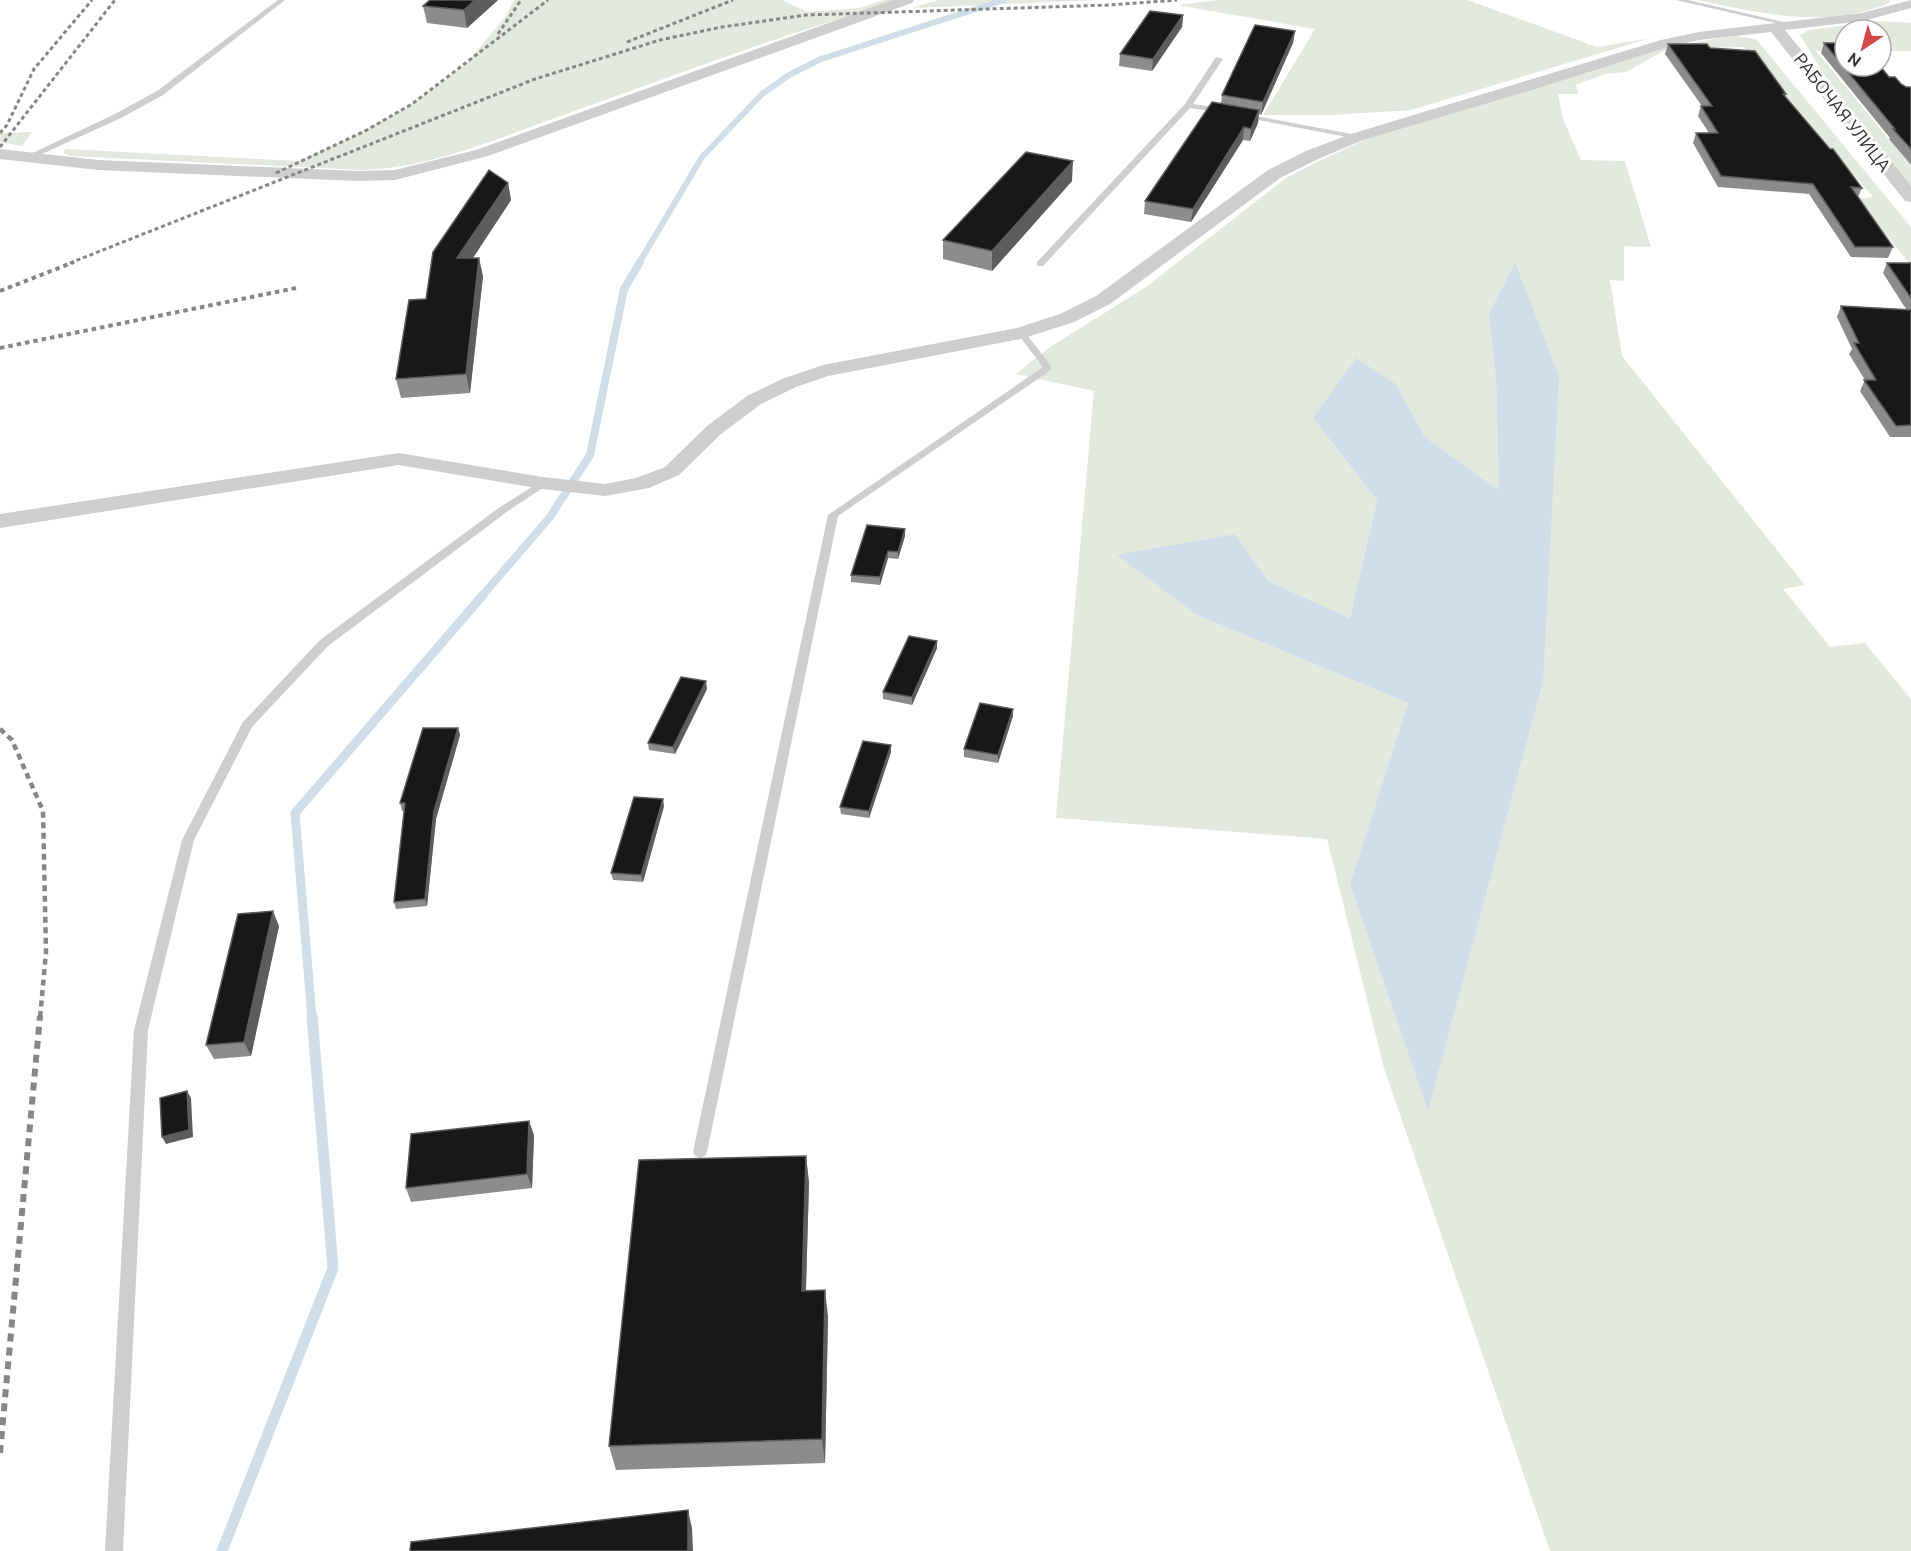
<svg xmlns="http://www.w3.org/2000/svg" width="1911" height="1551" font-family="Ubuntu,sans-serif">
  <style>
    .green { fill: #e3e9de; fill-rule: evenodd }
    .water { fill: #d0deea }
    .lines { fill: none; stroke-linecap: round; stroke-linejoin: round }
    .stream-far3 { stroke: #d0deea; stroke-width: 6 }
    .stream-far2 { stroke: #d0deea; stroke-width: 8 }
    .stream-far1 { stroke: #d0deea; stroke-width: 9 }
    .stream { stroke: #d0deea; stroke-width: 11 }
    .service { fill: #cecece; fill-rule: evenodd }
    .minor { fill: #cecece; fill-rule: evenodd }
    .rail-far3 { stroke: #868686; stroke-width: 3; stroke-dasharray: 4 3; stroke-linecap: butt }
    .rail-far2 { stroke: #868686; stroke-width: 4; stroke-dasharray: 4.5 4; stroke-linecap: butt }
    .rail-far1 { stroke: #868686; stroke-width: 4.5; stroke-dasharray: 6 4.5; stroke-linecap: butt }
    .rail { stroke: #868686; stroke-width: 6; stroke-dasharray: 8 6; stroke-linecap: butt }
    .wall { fill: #8c8c8c }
    .shaded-wall { fill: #5d5d5d }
    .building { fill: #181818; stroke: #5d5d5d; stroke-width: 1.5 }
    .labels { text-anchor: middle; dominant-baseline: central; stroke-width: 6; stroke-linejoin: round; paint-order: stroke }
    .far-street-label { font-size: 18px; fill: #313131; stroke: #fff }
  </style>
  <rect width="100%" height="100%" fill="#fff"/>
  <g class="green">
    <path d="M514,0H782L808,12L859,8L884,0H905C789,31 676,75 563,115C498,138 432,168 362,170L70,156L64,153L65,149L298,161L352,137L409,106L465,65L505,17Z"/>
    <path d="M938,0H1100L912,8Z"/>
    <path d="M1220,0H1467L1597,47L1651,38L1411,110L1332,115H1263L1315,29L1177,5Z"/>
    <path d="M1697,0H1890L1889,3C1826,30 1761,13 1697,0Z"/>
    <path d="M1880,21L1911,23V51H1881V30H1845V51H1816L1911,166V187L1839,99L1800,35L1809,30Z"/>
    <path d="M1734,36L1756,39L1911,227V265L1856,199L1873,197L1744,47L1667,49L1626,72L1605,74L1576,85L1578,94H1558L1563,119L1581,160L1625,161L1651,247L1624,246V281L1610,280L1622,356L1805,585L1783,589L1830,647L1865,643L1911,699V1551H1550L1384,1068L1327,839L1056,818L1094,391L1016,374L1047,349L1146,287L1286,178L1315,163L1373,136L1658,48ZM1489,314L1543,682L1428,1110L1350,884L1408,703L1197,615L1235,534L1268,581L1350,618L1377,500L1313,418L1396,384L1425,437L1499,490L1496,381Z"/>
    <path d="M32,132L22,146L0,142V133Z"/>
  </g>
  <path class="water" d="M1515,263L1559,376L1543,682L1428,1111L1350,884L1408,703L1197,615L1117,555L1235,534L1268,581L1350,618L1377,500L1313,418L1356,358L1396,384L1425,437L1499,490L1496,381L1489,314Z"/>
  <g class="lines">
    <path class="stream-far3" d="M639,263L702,157L762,94L789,75L821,59L1004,0"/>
    <path class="stream-far2" d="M482,596L550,517L590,455L624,289L640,262"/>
    <path class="stream-far1" d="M312,1018L295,813L483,595"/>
    <path class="stream" d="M222,1551L333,1268L312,1016"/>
    <g class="service">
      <path d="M278,0H285L163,95L121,118L31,159L24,157L115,114L157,91Z"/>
      <path d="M1676,0H1688L1796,25L1793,27Z"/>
      <path d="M1216,57L1223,59L1193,104L1226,109V113L1190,108L1043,266H1037V262L1185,104Z"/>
      <path d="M1240,113L1357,135L1361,137L1357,139L1243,117H1240Z"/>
      <path d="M1021,330L1024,331L1051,366V370L838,516L707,1152L705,1156L700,1158L695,1156L693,1152L828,515L1043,367L1017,333Z"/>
      <path d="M543,480L548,483L547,485L508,511L328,646L252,727L194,840L148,1030L123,1551H105L134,1030L182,840L243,722L320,640L500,507Z"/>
    </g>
    <g class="minor">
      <path d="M892,0H914L912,3L488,156L395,180L358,181L98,170L0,159V149L98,160L358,171L395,170L476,150Z"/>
      <path d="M1911,0V8L1863,21L1785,30L1911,186V202L1905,201L1771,32L1699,40L1665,48L1535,89L1363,140L1318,159L1280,178L1110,304L1074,322L1021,339L828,376L796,387L761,404L721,434L679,475L649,488L605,496L543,489L399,465L0,528V514L399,453L543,477L605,484L636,478L665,467L707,426L747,396L782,379L823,365L1017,328L1060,314L1096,296L1268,170L1306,151L1351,134L1661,40L1699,32L1862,13Z"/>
    </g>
    <g class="rail-far3">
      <path d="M498,34L521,0"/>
      <path d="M627,42L733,0"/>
      <path d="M0,133L7,125L34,69L92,0"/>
      <path d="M0,147L115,0"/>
      <path d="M276,173L367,130L412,104L548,0"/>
      <path d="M70,263L535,79L660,40L722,27L806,15L1109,5L1177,0"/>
    </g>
    <g class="rail-far2">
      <path d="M0,291L74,262"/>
      <path d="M0,348L296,288"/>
    </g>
    <path class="rail-far1" d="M0,729L12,740L43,811L46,952L40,1018"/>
    <path class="rail" d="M0,1453L40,1016"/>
  </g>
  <g class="wall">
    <path d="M430,0H498L467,28L427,23L423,6Z"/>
    <path d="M1183,15L1182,27L1152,71L1119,66L1120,54Z"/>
    <path d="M1295,31L1293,43L1261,115L1259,114L1258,123L1250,141L1243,140L1191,222L1144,214L1145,201L1221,103L1222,95Z"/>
    <path d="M1824,43L1889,77L1901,84L1906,87H1911V165L1889,139L1890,138L1821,53Z"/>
    <path d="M1668,44L1710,48L1786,94L1785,97L1862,188L1858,197L1893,247L1888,258L1851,257L1809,194L1718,187L1693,143L1696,133H1709L1698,116L1701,106H1702L1665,54Z"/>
    <path d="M1072,181L992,271L943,259V240Z"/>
    <path d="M508,183L511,200L473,258L483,276L470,393L401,398L396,379L426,299Z"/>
    <path d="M1887,263H1911V437H1890L1860,391L1865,380L1849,354L1852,349L1837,317L1841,306L1906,309L1883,273Z"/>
    <path d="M905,536L898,559L888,558L880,585L851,582V575Z"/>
    <path d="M937,641V648L912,705L883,699V692Z"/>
    <path d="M707,689L675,754L649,750L648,743Z"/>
    <path d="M1013,709V716L998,763L964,757V749Z"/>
    <path d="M458,728L460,735L436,819L427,906L396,909L394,902L405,811H402L400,803Z"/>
    <path d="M891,745V752L869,818L841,814L840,807Z"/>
    <path d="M664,806L643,882L613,880L611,873Z"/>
    <path d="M279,926L251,1056L214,1059L206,1045Z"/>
    <path d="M534,1135L532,1188L411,1202L406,1188Z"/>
    <path d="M806,1156L809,1183L806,1291L828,1316L825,1463L616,1470L609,1446Z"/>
  </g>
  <g class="shaded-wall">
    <path d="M475,0H498L467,28L464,10Z"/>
    <path d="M1183,15L1182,27L1152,71L1153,59Z"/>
    <path d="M1295,31L1293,43L1261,115L1263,102Z"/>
    <path d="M1259,110L1258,123L1250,141L1251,129Z"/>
    <path d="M1244,127L1243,140L1191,222L1193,209Z"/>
    <path d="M1073,161L1072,181L992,271V251Z"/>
    <path d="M508,183L511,200L461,276L457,258Z"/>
    <path d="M479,258L483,276L470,393L466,374Z"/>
    <path d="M905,529V536L898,559V552Z"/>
    <path d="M888,551V558L880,585V577Z"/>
    <path d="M937,641V648L912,705V697Z"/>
    <path d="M706,681L707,689L675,754L673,747Z"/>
    <path d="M1013,709V716L998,763V755Z"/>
    <path d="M458,728L460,735L436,819L427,906L425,899L434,811Z"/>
    <path d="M891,745V752L869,818V811Z"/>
    <path d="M663,799L664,806L643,882L641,875Z"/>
    <path d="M273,911L279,926L251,1056L244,1042Z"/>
    <path d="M187,1091L191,1098L193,1137L166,1144L162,1137Z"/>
    <path d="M529,1121L534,1135L532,1188L527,1174Z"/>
    <path d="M806,1156L809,1183L805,1317L802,1291Z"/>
    <path d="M825,1290L828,1316L825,1463L822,1439Z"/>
    <path d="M688,1510L692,1528L693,1551H688Z"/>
  </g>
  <g class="building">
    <path d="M430,0H475L464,10L423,6Z"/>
    <path d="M1150,11L1183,15L1153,59L1120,54Z"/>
    <path d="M1255,25L1295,31L1263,102L1222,95Z"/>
    <path d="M1824,43H1845V66H1880L1889,77H1895L1901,84L1906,87H1911V149L1893,129H1895Z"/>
    <path d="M1668,44H1707L1710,48L1755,51L1786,94H1783L1830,149H1833L1862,188L1851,187L1893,247H1855L1813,184L1721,176L1696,133H1718L1701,106H1712Z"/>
    <path d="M1212,102L1259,110L1251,129L1244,127L1193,209L1145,201Z"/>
    <path d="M1026,152L1073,161L992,251L943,240Z"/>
    <path d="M489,170L508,183L457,258H479L466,374L396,379L409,300L426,299L433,252Z"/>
    <path d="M1887,263H1911V298Z"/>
    <path d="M1841,306L1911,310V425L1896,426L1864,380H1876L1854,343H1859Z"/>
    <path d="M867,525L905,529L898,552L888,551L880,577L851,575Z"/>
    <path d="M909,636L937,641L912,697L883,692Z"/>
    <path d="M681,677L706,681L673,747L648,743Z"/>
    <path d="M980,703L1013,709L998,755L964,749Z"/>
    <path d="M423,728H458L434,811L425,899L394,902L405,803H400Z"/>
    <path d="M863,741L891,745L869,811L840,807Z"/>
    <path d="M634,797L663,799L641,875L611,873Z"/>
    <path d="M273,911L244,1042L206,1045L238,914Z"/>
    <path d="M187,1091L189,1130L162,1137L160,1098Z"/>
    <path d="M529,1121L527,1174L406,1188L411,1134Z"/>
    <path d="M806,1156L802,1291L825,1290L822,1439L609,1446L639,1160Z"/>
    <path d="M688,1510V1551H410L411,1542Z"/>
  </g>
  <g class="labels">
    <g class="far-street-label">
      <text transform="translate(1843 112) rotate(52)">РАБОЧАЯ УЛИЦА</text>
    </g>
  </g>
  <g transform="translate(1863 48) rotate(216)"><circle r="28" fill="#ffffff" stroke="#adadad" stroke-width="1.5"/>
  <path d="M0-4.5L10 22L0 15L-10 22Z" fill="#d34a49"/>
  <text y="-9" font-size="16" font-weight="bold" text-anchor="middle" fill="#313131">N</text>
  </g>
</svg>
